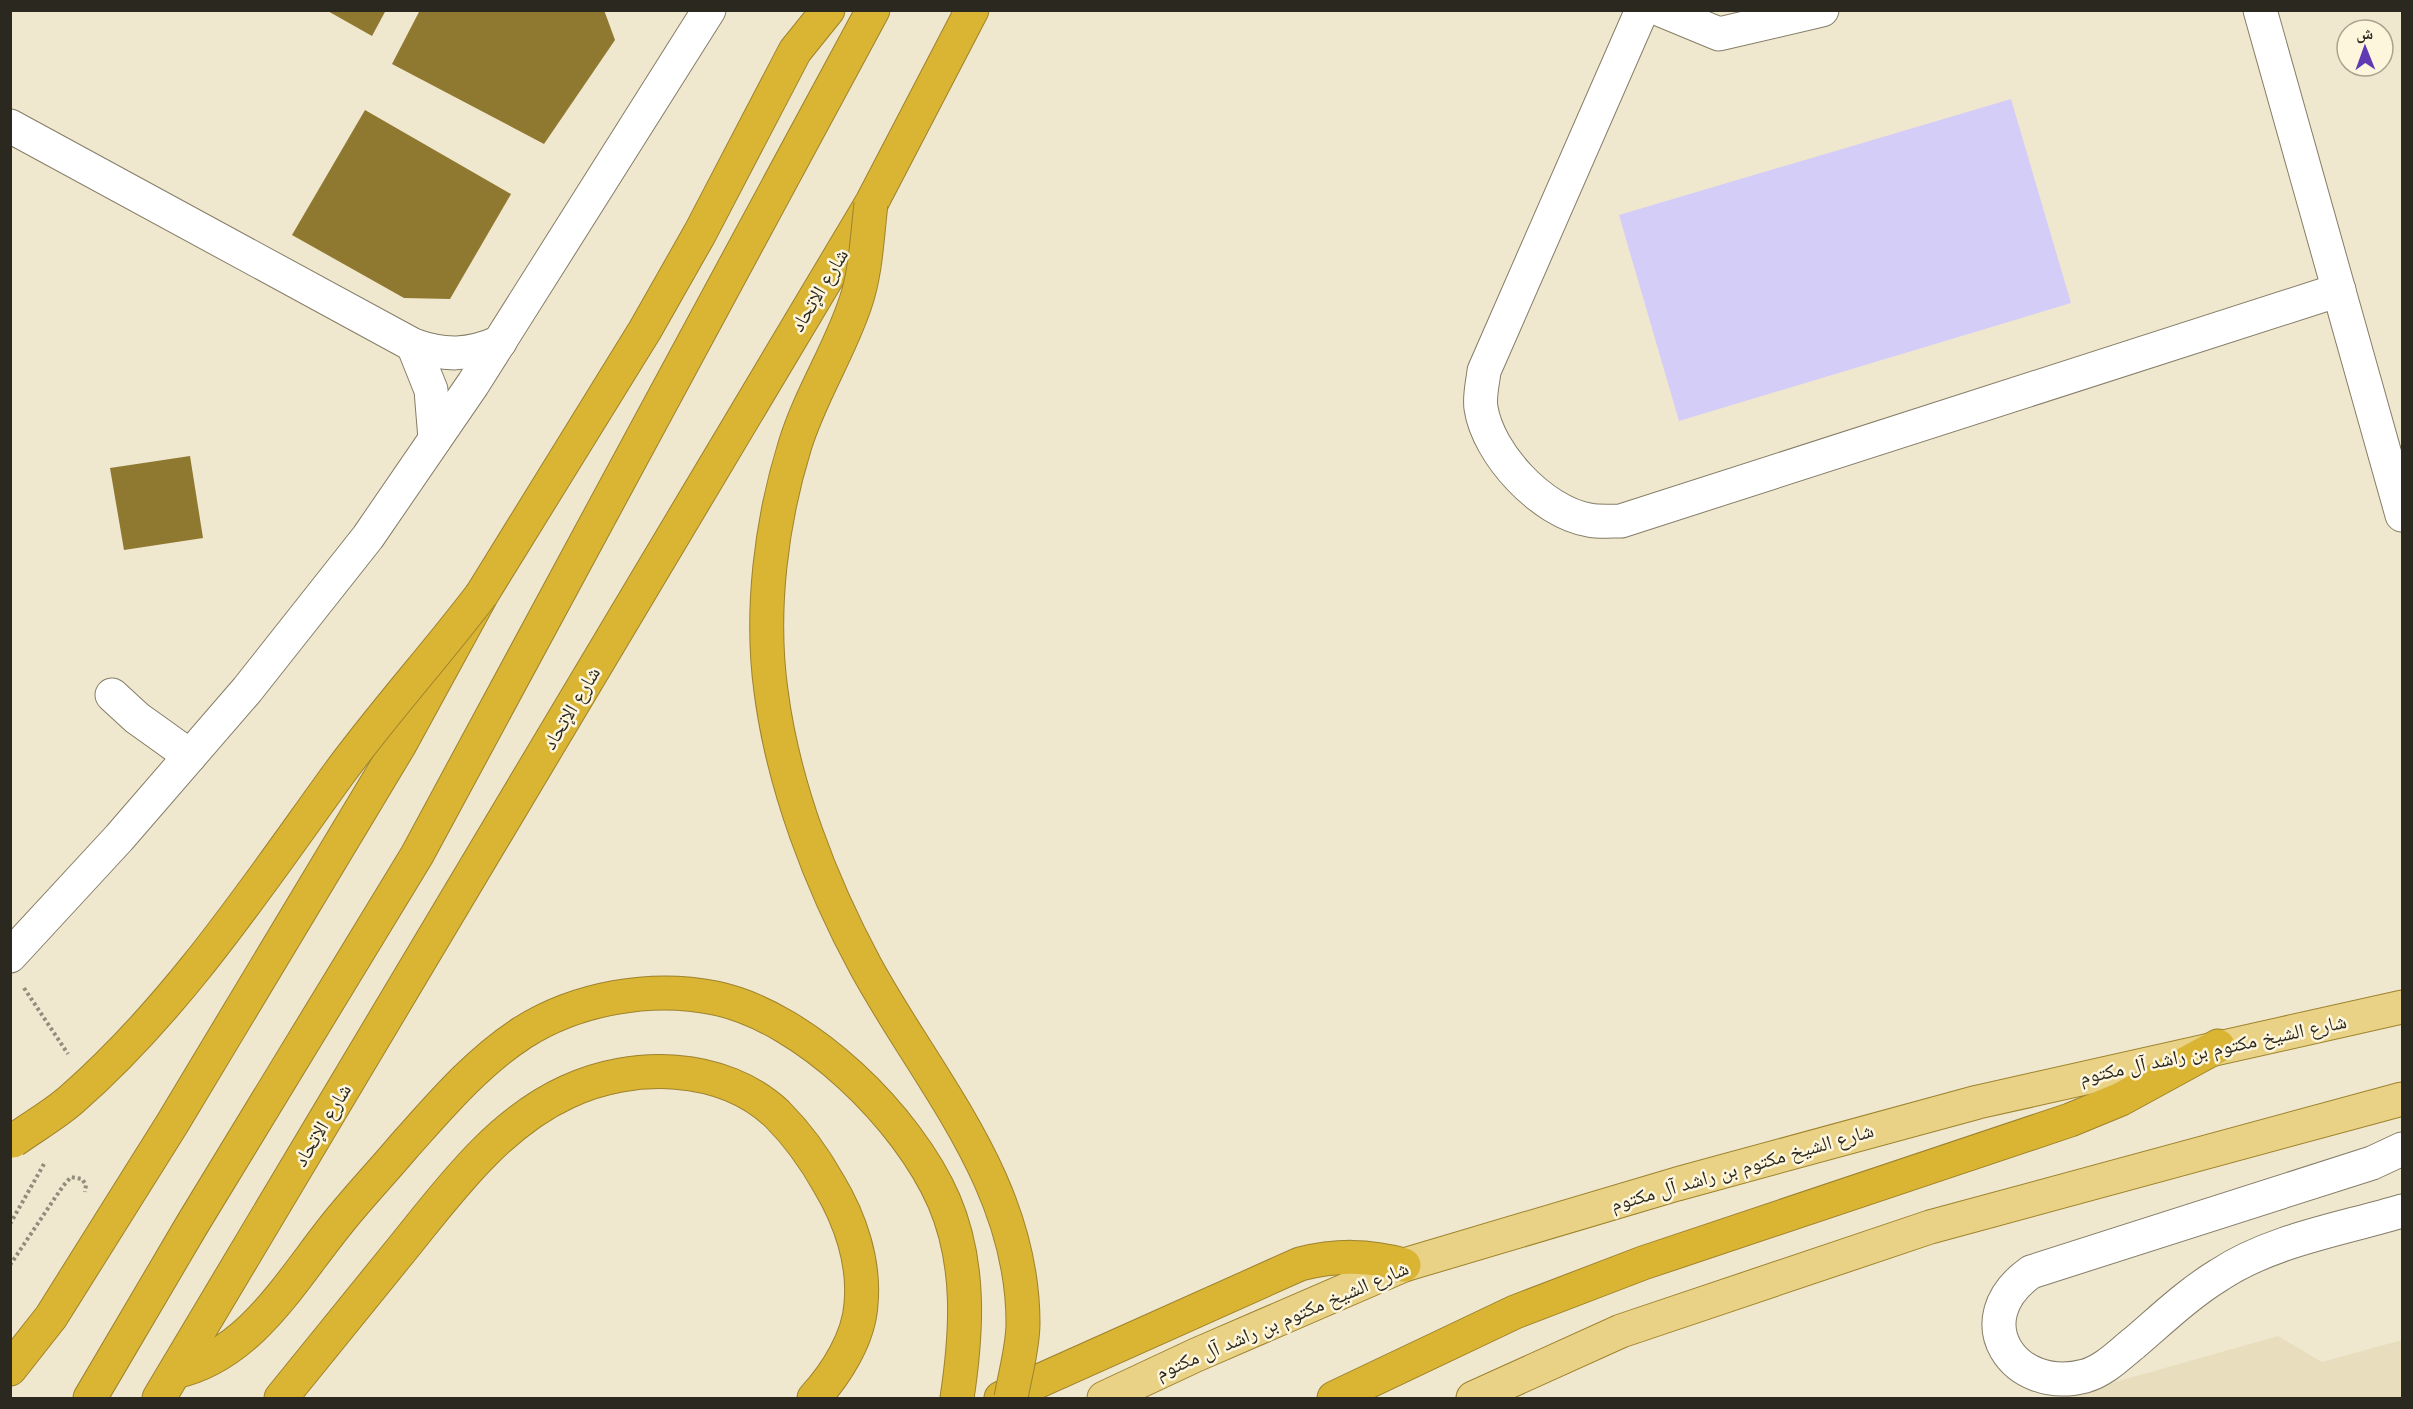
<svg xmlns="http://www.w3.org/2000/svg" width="2413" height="1409" font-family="Arial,'Noto Naskh Arabic',sans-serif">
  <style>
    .built { fill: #e8ddbd }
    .green { fill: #d4cdf8 }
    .building { fill: #8f782f }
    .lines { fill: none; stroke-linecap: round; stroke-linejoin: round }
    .minor-casing { stroke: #857d67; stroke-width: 35 }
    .major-casing { stroke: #9d832c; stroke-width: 35 }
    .highway-casing { stroke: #9d832c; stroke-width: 35 }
    .path { stroke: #928c7b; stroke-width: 4; stroke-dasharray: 3 3; stroke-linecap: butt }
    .minor { stroke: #fff; stroke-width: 33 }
    .major { stroke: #e9d285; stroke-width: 33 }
    .highway { stroke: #dab433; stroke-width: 33 }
    .highway-bridge-casing { stroke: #9d832c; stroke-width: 35; stroke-linecap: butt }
    .highway-bridge { stroke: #dab433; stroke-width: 33 }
    .labels { text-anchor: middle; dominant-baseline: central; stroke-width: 5; stroke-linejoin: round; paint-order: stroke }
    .street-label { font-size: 20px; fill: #2b281f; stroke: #fdf5dc }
  </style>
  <rect width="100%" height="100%" fill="#f0e7cf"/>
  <path class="built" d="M2278,1336L2322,1362L2402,1340V1398H2059Z"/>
  <path class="green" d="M2011,99L2071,303L1679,421L1619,215Z"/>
  <g class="building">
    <path d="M326,10H386L372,36Z"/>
    <path d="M420,10H604L615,40L544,144L392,64Z"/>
    <path d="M365,110L511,194L450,299L404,298L292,235Z"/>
    <path d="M190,456L203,538L124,550L110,468Z"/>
  </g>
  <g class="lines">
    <g class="minor-casing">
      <g id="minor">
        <path d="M1642,10L1484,371C1483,382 1479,396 1481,408C1488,454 1542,512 1589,520C1599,522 1611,521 1621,521L2339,290"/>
        <path d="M1661,10L1719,34L1822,10"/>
        <path d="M2260,10L2402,515"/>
        <path d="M10,126L413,345C444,356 469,356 500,342"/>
        <path d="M413,345L431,390L435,439"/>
        <path d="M112,695L137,718L190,756"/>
        <path d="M10,956L119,838L247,690L368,537L473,384L709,10"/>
        <path d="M2402,1149L2372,1163L2031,1272C1963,1320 2014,1395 2085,1376C2105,1370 2119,1355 2134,1343C2161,1320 2188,1294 2219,1275C2272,1240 2342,1229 2402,1211"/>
      </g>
    </g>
    <g class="major-casing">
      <g id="major">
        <path d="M1104,1398L1196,1355L1404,1265L1677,1184L1978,1102L2402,1007"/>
        <path d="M1473,1398L1621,1331L1930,1227L2402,1099"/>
      </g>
    </g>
    <g class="highway-casing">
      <g id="highway">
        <path d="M10,1369L51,1317L172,1124L399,746L482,594L645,330L700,233L795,51L828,10"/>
        <path d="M175,1372C252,1355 293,1277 340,1220C361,1194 383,1171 404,1146C440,1106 476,1063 522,1033C577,998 651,985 715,998C806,1017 908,1118 944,1201C971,1264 967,1332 957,1398"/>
        <path d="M90,1398L193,1223L417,855L873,10"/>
        <path d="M159,1398L871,204L972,10"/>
        <path d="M281,1398C319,1351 358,1303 397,1255C446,1195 495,1125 567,1092C632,1061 723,1063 777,1114C798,1135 815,1159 829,1184C850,1219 865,1262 861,1304C859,1338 836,1374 814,1398"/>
        <path d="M1001,1398L1300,1264C1336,1255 1368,1255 1404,1265"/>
        <path d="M1334,1398L1515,1312L1643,1263L2070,1120L2121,1099L2218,1046"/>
      </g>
    </g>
    <g class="path">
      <path d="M24,988L68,1054"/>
      <path d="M10,1224L44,1164"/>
      <path d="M10,1265L63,1186L71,1177L82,1179L86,1185L85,1192"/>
    </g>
    <use href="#minor" class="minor"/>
    <use href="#major" class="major"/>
    <use href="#highway" class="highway"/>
    <g class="highway-bridge-casing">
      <g id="highway-bridge">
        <path d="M871,204C867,237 866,273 855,304C839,352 810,396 795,445C771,522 760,611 771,691C783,785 821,884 866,967C929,1082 1023,1183 1023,1323C1023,1348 1015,1374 1011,1398"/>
        <path d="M13,1141C32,1127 54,1115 72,1099C177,1007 256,888 337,776C383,713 435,656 482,594"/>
      </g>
    </g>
    <use href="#highway-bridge" class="highway-bridge"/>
  </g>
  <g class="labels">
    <g class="street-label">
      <text transform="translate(819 290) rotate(-59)">شارع الإتحاد</text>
      <text transform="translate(571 708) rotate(-59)">شارع الإتحاد</text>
      <text transform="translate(2213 1049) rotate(-12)">شارع الشيخ مكتوم بن راشد آل مكتوم</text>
      <text transform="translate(322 1125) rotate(-59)">شارع الإتحاد</text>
      <text transform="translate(1742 1167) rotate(-16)">شارع الشيخ مكتوم بن راشد آل مكتوم</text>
      <text transform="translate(1282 1320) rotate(-23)">شارع الشيخ مكتوم بن راشد آل مكتوم</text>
    </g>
  </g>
  <rect width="2413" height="1409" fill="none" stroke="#2b281f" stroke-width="24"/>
  <g transform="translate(2365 48) rotate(359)"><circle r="28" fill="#fdf5dc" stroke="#a9a390" stroke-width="1.5"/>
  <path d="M0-4.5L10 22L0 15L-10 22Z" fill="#603ab2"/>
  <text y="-9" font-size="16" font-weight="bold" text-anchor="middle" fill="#2b281f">ش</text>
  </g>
</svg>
